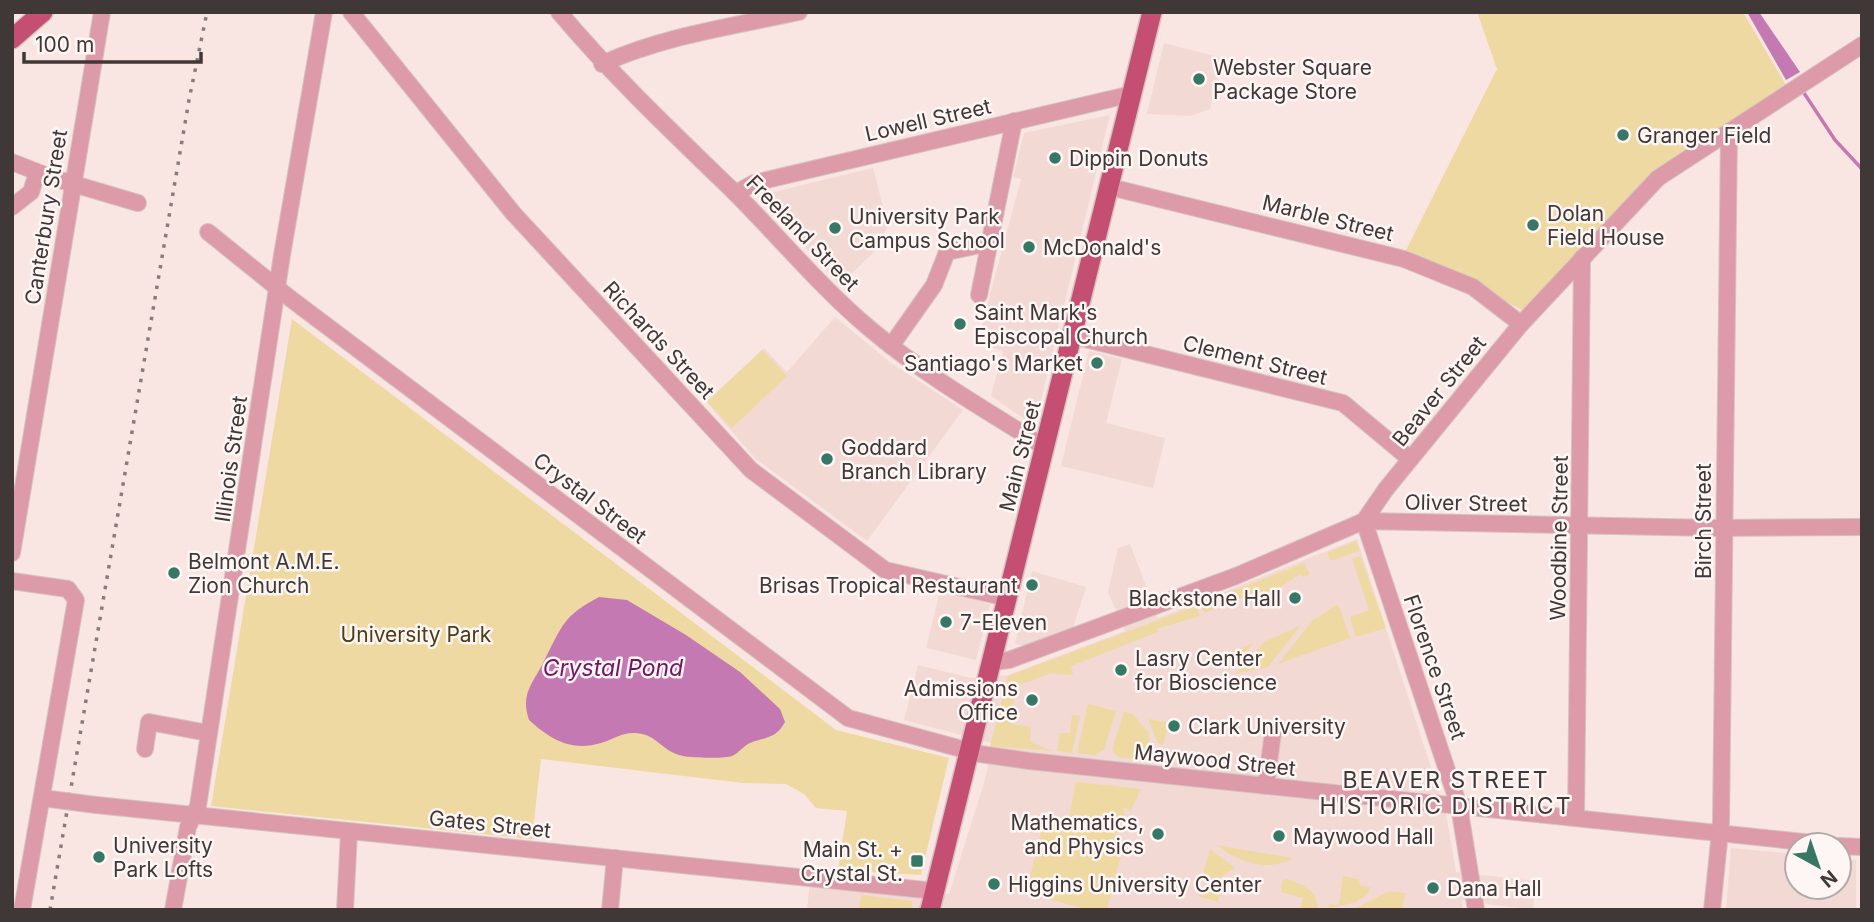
<svg xmlns="http://www.w3.org/2000/svg" width="1874" height="922" font-family="Inter,sans-serif">
  <style>
    .built { fill: #f3d9d3 }
    .green { fill: #eed9a3 }
    .water { fill: #c579b3 }
    .lines { fill: none; stroke-linecap: round; stroke-linejoin: round }
    .stream { stroke: #c579b3; stroke-width: 3.5 }
    .minor-casing { stroke: #d4c3c0; stroke-width: 18 }
    .major-casing { stroke: #d4c3c0; stroke-width: 22 }
    .minor { stroke: #dd9aa9; stroke-width: 16 }
    .major { stroke: #c54f73; stroke-width: 19 }
    .rail { stroke: #887c7a; stroke-width: 3.5; stroke-dasharray: 3.5 7; stroke-linecap: butt }
    .minor-bridge-casing { stroke: #d4c3c0; stroke-width: 18; stroke-linecap: butt }
    .minor-bridge { stroke: #dd9aa9; stroke-width: 16 }
    .poi-dot { fill: #377766; stroke: #fef6f5; stroke-width: 2.5 }
    .labels { text-anchor: middle; dominant-baseline: central; stroke-width: 5; stroke-linejoin: round; paint-order: stroke }
    .poi-label { font-size: 21px; fill: #403837; stroke: #fef6f5; text-anchor: start }
    .street-label { font-size: 21px; fill: #403837; stroke: #fef6f5 }
    .park-label { font-size: 21px; fill: #4c3d15; stroke: #fef6f5 }
    .water-label { font-size: 23px; font-style: italic; fill: #711462; stroke: #fef6f5 }
    .neighbourhood-label { font-size: 23px; letter-spacing: 2px; fill: #403837; stroke: #fef6f5 }
  </style>
  <rect width="100%" height="100%" fill="#f9e6e2"/>
  <g class="built">
    <path d="M1164,43L1223,58L1210,109L1190,116L1147,114Z"/>
    <path d="M1110,115L1035,425H1033L991,396L1003,351L977,343L1021,179L1013,177L1024,133Z"/>
    <path d="M873,168L888,225L876,250L840,285L757,196Z"/>
    <path d="M835,317L891,363L963,410L867,541L756,459L706,402L764,348L787,372Z"/>
    <path d="M1089,351L1122,359L1106,423L1165,438L1153,488L1061,466Z"/>
    <path d="M1357,539L1446,814L1456,872L1536,881L1533,910L1462,901L1463,910H807L810,880L949,894L985,780L992,743L904,720L918,665L971,678L1008,675L1125,631L1108,592L1118,548L1130,544L1158,618Z"/>
    <path d="M1032,571L1086,587L1073,628L1029,645H1017L1015,643Z"/>
    <path d="M940,591L990,604L976,660L926,648Z"/>
    <path d="M1731,848L1797,854V887H1839V858L1856,860V910H1726Z"/>
  </g>
  <g class="green">
    <path d="M1477,12H1743L1786,85L1649,176L1522,310L1406,250L1497,69Z"/>
    <path d="M292,319L836,730L949,758L921,875L838,870L847,811L816,808L804,794L786,784L743,783L541,759L532,839L211,806Z"/>
    <path d="M762,350L787,376L732,428L707,402Z"/>
    <path d="M1356,541L1360,551L1330,561L1327,553Z"/>
    <path d="M1360,556L1386,628L1356,637L1350,617L1369,610L1352,559Z"/>
    <path d="M1304,563L1310,574L1303,577L1301,574L1257,601L1253,593L1204,613L1201,603Z"/>
    <path d="M1338,604L1350,638L1278,664L1313,620Z"/>
    <path d="M1196,606L1200,616L1157,629L1158,632L1071,666L1073,675L1051,673L1017,686L1009,723L1031,727L1030,742L1053,751L990,746L1008,676Z"/>
    <path d="M1301,625L1268,667L1235,674L1264,642Z"/>
    <path d="M1254,643L1229,668L1224,655Z"/>
    <path d="M1088,704L1116,711L1104,750L1095,755L1077,753Z"/>
    <path d="M1124,712L1133,714L1149,733L1150,761L1118,757L1112,750Z"/>
    <path d="M1072,715L1080,716L1072,753L1057,751L1060,733H1070Z"/>
    <path d="M1148,719L1169,723L1163,745L1158,743Z"/>
    <path d="M1076,782L1141,789L1131,810L1123,808L1125,814L1113,842L1123,847L1107,910H1089L1026,893L1044,820L1068,823Z"/>
    <path d="M1217,845L1228,847L1293,858C1269,873 1237,862 1217,845Z"/>
    <path d="M1210,849L1235,868L1215,881L1202,878Z"/>
    <path d="M1343,876L1359,879L1360,886L1370,887L1368,894L1356,902L1328,909L1329,904L1339,905Z"/>
    <path d="M1286,879C1303,884 1318,890 1318,910H1300L1303,898L1281,892L1282,881Z"/>
    <path d="M1200,887L1220,893L1218,902L1198,896Z"/>
    <path d="M1389,891L1405,893L1402,910H1352Z"/>
    <path d="M861,895L912,901V910H859Z"/>
  </g>
  <g class="water">
    <path d="M1747,12H1759L1800,72L1786,80Z"/>
    <path d="M599,597L627,600L686,635L740,672L780,709L785,722C776,739 765,737 750,743C743,746 739,753 732,756C725,759 687,758 679,755C664,751 657,737 642,734C625,730 617,738 601,743C571,752 550,739 529,720C520,693 533,684 544,661C562,626 563,616 599,597Z"/>
  </g>
  <g class="lines">
    <path class="stream" d="M1802,90L1835,140L1862,169"/>
    <g class="minor-casing">
      <g id="minor">
        <path d="M351,12L513,213L751,470L885,570L1007,598"/>
        <path d="M559,12C612,75 671,131 730,188C777,234 818,285 869,328C923,374 985,410 1045,447"/>
        <path d="M602,64C663,36 734,26 799,12"/>
        <path d="M12,162L50,177L138,203"/>
        <path d="M1110,187L1404,259L1473,287L1521,324"/>
        <path d="M736,193L754,183L1132,94"/>
        <path d="M12,207L31,192L37,173"/>
        <path d="M208,232L291,299L848,718L980,754L1029,761L1832,845"/>
        <path d="M979,295L1014,121"/>
        <path d="M1073,336L1343,403L1410,459"/>
        <path d="M891,346L934,285L947,252L989,243"/>
        <path d="M12,553L102,12"/>
        <path d="M12,581L68,589L76,600L22,910"/>
        <path d="M992,662L1009,660L1236,576L1364,521L1386,489L1521,324L1658,178L1862,45"/>
        <path d="M145,749L149,722L208,733"/>
        <path d="M1266,786L1273,732"/>
        <path d="M96,805L935,891"/>
        <path d="M1576,818L1582,258"/>
        <path d="M1839,846L1862,847"/>
        <path d="M173,910L188,827L198,806L282,255L324,12"/>
        <path d="M345,910L349,832"/>
        <path d="M610,910L615,858"/>
        <path d="M1476,910L1459,806L1364,521L1714,528L1862,527"/>
        <path d="M1712,910L1721,822L1729,132"/>
      </g>
    </g>
    <g class="major-casing">
      <g id="major">
        <path d="M12,39L43,12"/>
        <path d="M930,910L1152,12"/>
      </g>
    </g>
    <use href="#minor" class="minor"/>
    <use href="#major" class="major"/>
    <path class="rail" d="M50,910L189,100L207,12"/>
    <g class="minor-bridge-casing">
      <path id="minor-bridge" d="M50,799L96,805"/>
    </g>
    <use href="#minor-bridge" class="minor-bridge"/>
  </g>
  <g class="poi-dot">
    <circle cx="1199" cy="79" r="7"/>
    <circle cx="1623" cy="135" r="7"/>
    <circle cx="1055" cy="158" r="7"/>
    <circle cx="1533" cy="225" r="7"/>
    <circle cx="835" cy="228" r="7"/>
    <circle cx="1029" cy="247" r="7"/>
    <circle cx="960" cy="324" r="7"/>
    <circle cx="1097" cy="363" r="7"/>
    <circle cx="827" cy="459" r="7"/>
    <circle cx="174" cy="573" r="7"/>
    <circle cx="1032" cy="585" r="7"/>
    <circle cx="1295" cy="598" r="7"/>
    <circle cx="946" cy="622" r="7"/>
    <circle cx="1121" cy="670" r="7"/>
    <circle cx="1032" cy="700" r="7"/>
    <circle cx="1174" cy="726" r="7"/>
    <circle cx="1158" cy="834" r="7"/>
    <circle cx="1279" cy="836" r="7"/>
    <circle cx="99" cy="857" r="7"/>
    <rect x="910" y="854" width="14" height="14" rx="3.5"/>
    <circle cx="994" cy="884" r="7"/>
    <circle cx="1433" cy="888" r="7"/>
  </g>
  <g class="labels">
    <g class="poi-label">
      <text x="1213" y="67">Webster Square<tspan x="1213" dy="24">Package Store</tspan></text>
      <text x="1637" y="135">Granger Field</text>
      <text x="1069" y="158">Dippin Donuts</text>
      <text x="1547" y="213">Dolan<tspan x="1547" dy="24">Field House</tspan></text>
      <text x="849" y="216">University Park<tspan x="849" dy="24">Campus School</tspan></text>
      <text x="1043" y="247">McDonald's</text>
      <text x="974" y="312">Saint Mark's<tspan x="974" dy="24">Episcopal Church</tspan></text>
      <text x="1083" y="363" text-anchor="end">Santiago's Market</text>
      <text x="841" y="447">Goddard<tspan x="841" dy="24">Branch Library</tspan></text>
      <text x="188" y="561">Belmont A.M.E.<tspan x="188" dy="24">Zion Church</tspan></text>
      <text x="1018" y="585" text-anchor="end">Brisas Tropical Restaurant</text>
      <text x="1281" y="598" text-anchor="end">Blackstone Hall</text>
      <text x="960" y="622">7-Eleven</text>
      <text x="1135" y="658">Lasry Center<tspan x="1135" dy="24">for Bioscience</tspan></text>
      <text x="1018" y="688" text-anchor="end">Admissions<tspan x="1018" dy="24">Office</tspan></text>
      <text x="1188" y="726">Clark University</text>
      <text x="1144" y="822" text-anchor="end">Mathematics,<tspan x="1144" dy="24">and Physics</tspan></text>
      <text x="1293" y="836">Maywood Hall</text>
      <text x="113" y="845">University<tspan x="113" dy="24">Park Lofts</tspan></text>
      <text x="903" y="849" text-anchor="end">Main St. +<tspan x="903" dy="24">Crystal St.</tspan></text>
      <text x="1008" y="884">Higgins University Center</text>
      <text x="1447" y="888">Dana Hall</text>
    </g>
    <g class="street-label">
      <text transform="translate(928 120) rotate(-13)">Lowell Street</text>
      <text transform="translate(46 217) rotate(-81)">Canterbury Street</text>
      <text transform="translate(1328 218) rotate(14)">Marble Street</text>
      <text transform="translate(803 233) rotate(46)">Freeland Street</text>
      <text transform="translate(659 340) rotate(47)">Richards Street</text>
      <text transform="translate(1255 360) rotate(14)">Clement Street</text>
      <text transform="translate(1439 391) rotate(-51)">Beaver Street</text>
      <text transform="translate(1020 456) rotate(-76)">Main Street</text>
      <text transform="translate(231 459) rotate(-82)">Illinois Street</text>
      <text transform="translate(590 498) rotate(37)">Crystal Street</text>
      <text transform="translate(1466 503) rotate(1)">Oliver Street</text>
      <text transform="translate(1703 521) rotate(-90)">Birch Street</text>
      <text transform="translate(1559 538) rotate(-89)">Woodbine Street</text>
      <text transform="translate(1435 667) rotate(71)">Florence Street</text>
      <text transform="translate(1215 760) rotate(6)">Maywood Street</text>
      <text transform="translate(490 824) rotate(6)">Gates Street</text>
    </g>
    <g class="park-label">
      <text x="416" y="634">University Park</text>
    </g>
    <g class="water-label">
      <text x="613" y="668">Crystal Pond</text>
    </g>
    <g class="neighbourhood-label">
      <text x="1446" y="780">BEAVER STREET<tspan x="1446" dy="26">HISTORIC DISTRICT</tspan></text>
    </g>
  </g>
  <rect width="1874" height="922" fill="none" stroke="#403837" stroke-width="28"/>
  <g transform="translate(1818 866) rotate(140)"><circle r="33" fill="#fef6f5" stroke="#b2aaa9" stroke-width="2"/>
  <path d="M0-5L12 26L0 18L-12 26Z" fill="#377766"/>
  <text y="-10" font-size="19" font-weight="bold" text-anchor="middle" fill="#403837">N</text>
  </g>
  <path d="M24 52v10h177v-10" fill="none" stroke="#403837" stroke-width="3.5"/>
  <text x="35" y="52" font-size="21" fill="#403837" stroke="#fef6f5" stroke-width="5" paint-order="stroke">100 m</text>
</svg>
